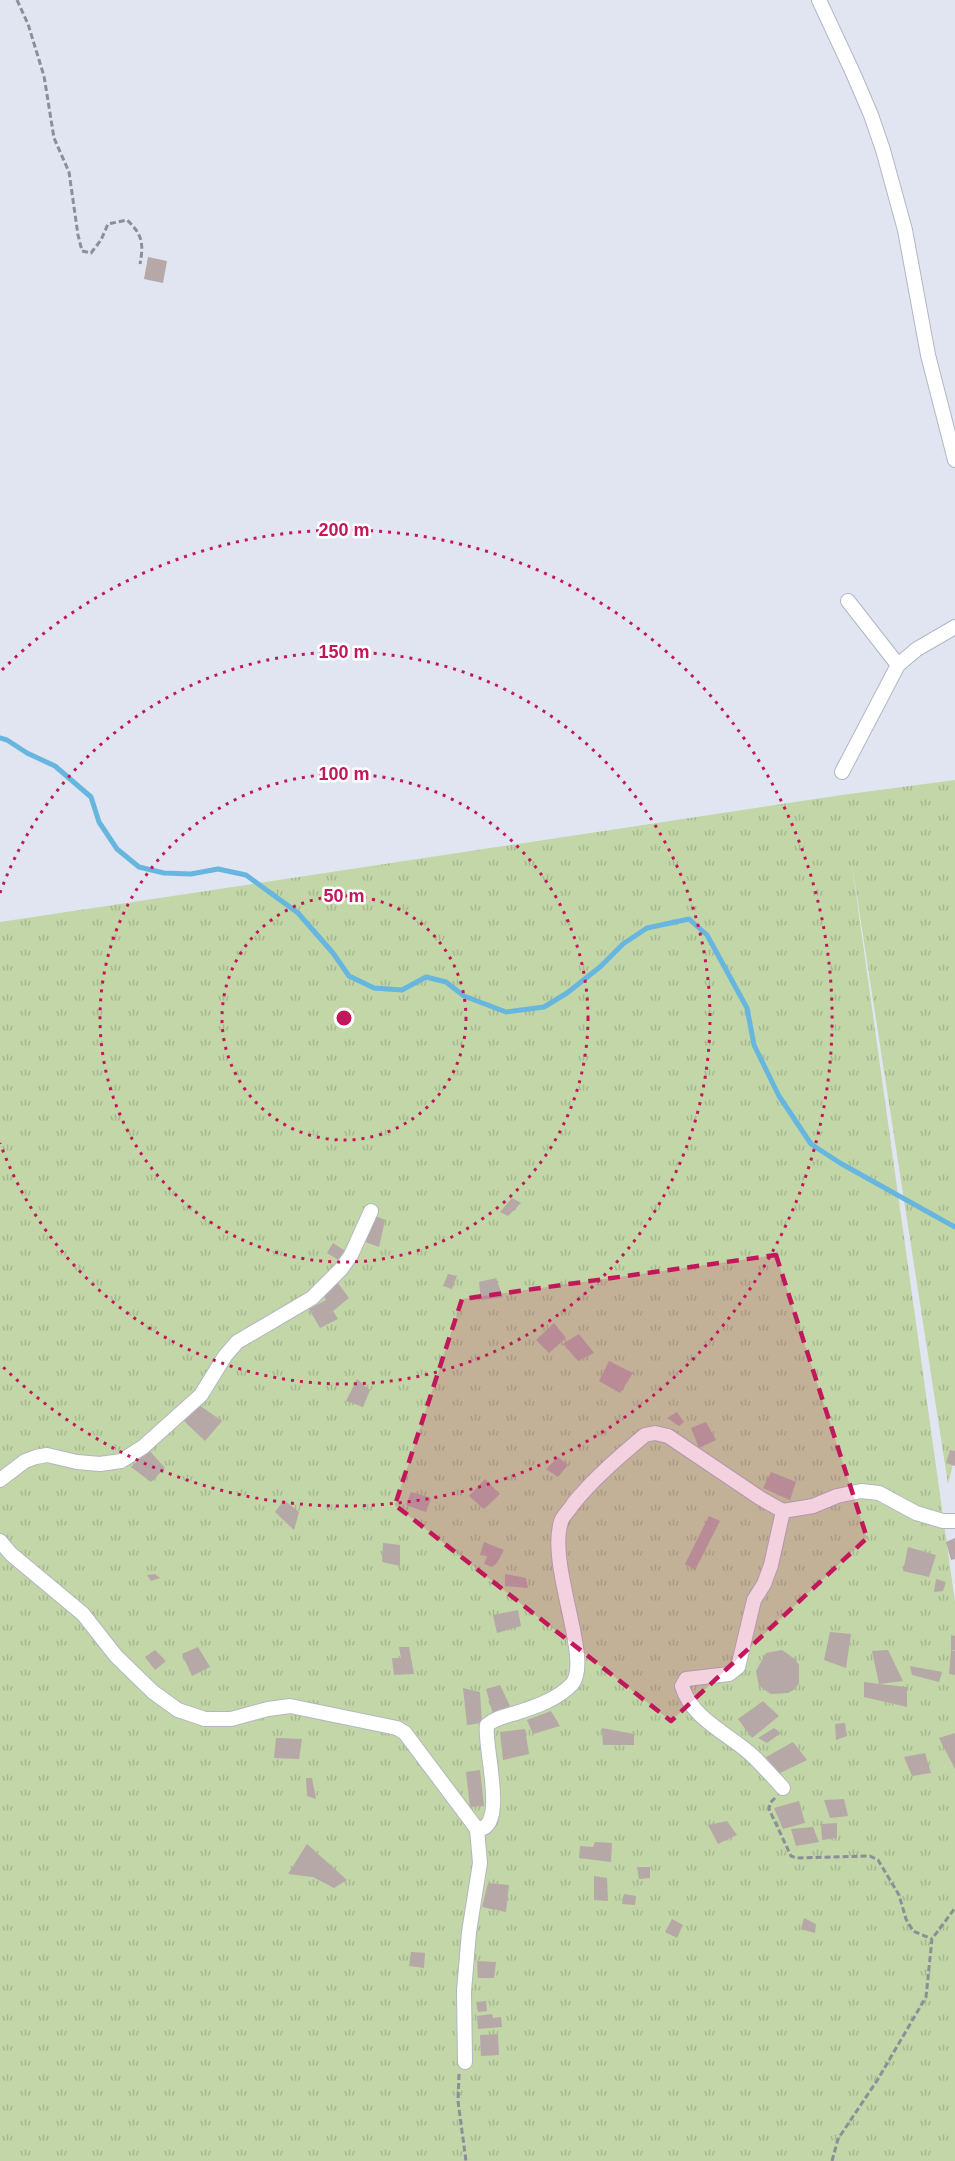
<svg xmlns="http://www.w3.org/2000/svg" width="955" height="2161" font-family="Arial,sans-serif">
  <style>
    .grass { fill: url(#grass-tufts) }
    .lines { fill: none; stroke-linecap: round; stroke-linejoin: round }
    .stream { stroke: #66b6e0; stroke-width: 5 }
    .building { fill: #b6a8a7 }
    .minor-casing { stroke: #b1b7c2; stroke-width: 16 }
    .path { stroke: #8b8f98; stroke-width: 3; stroke-dasharray: 6 3; stroke-linecap: butt }
    .minor { stroke: #fff; stroke-width: 14 }
    .marked { fill: #c2185b; fill-opacity: 0.2; stroke: #c2185b; stroke-width: 4.5; stroke-dasharray: 12 8; stroke-linejoin: round }
    .ring { fill: none; stroke: #c2185b; stroke-width: 3; stroke-dasharray: 3 6 }
    .centre { fill: #c2185b; stroke: #fff; stroke-width: 3 }
    .ring-label { font-size: 18px; text-anchor: middle; font-weight: bold; fill: #c2185b; stroke: #fff; stroke-width: 5; stroke-linejoin: round; paint-order: stroke }
  </style>
  <defs>
    <pattern id="grass-tufts" width="24" height="20" patternUnits="userSpaceOnUse" patternTransform="scale(1.5)"><rect width="24" height="20" fill="#c2d6a7"/><path d="M3 7l-1-3M5 7V3M7 7l1-3M15 17l-1-3M17 17v-4M19 17l1-3" fill="none" stroke="#a7b891"/></pattern>
  </defs>
  <rect width="100%" height="100%" fill="#e0e5f1"/>
  <path class="grass" d="M955,780V1457L948,1484L851,858L955,1602V2161H0V922L842,795Z"/>
  <g class="lines">
    <path class="stream" d="M0,738L7,740L27,753L55,766L91,797L99,822L117,849L139,867L164,873L191,874L218,869L246,875L298,913L333,953L349,976L374,988L402,990L426,977L446,982L464,996L506,1012L544,1007L567,993L600,967L623,944L647,928L689,919L707,935L747,1008L754,1045L779,1096L811,1144L840,1163L955,1227"/>
  </g>
  <g class="building">
    <path d="M148,257L167,261L163,283L144,279Z"/>
    <path d="M512,1198L521,1203L508,1216L500,1212Z"/>
    <path d="M373,1215L385,1220L379,1247L363,1241Z"/>
    <path d="M333,1243L345,1251L340,1261L327,1253Z"/>
    <path d="M448,1274L457,1276L452,1289L443,1286Z"/>
    <path d="M496,1278L503,1297L481,1300L479,1282Z"/>
    <path d="M337,1282L349,1298L333,1311L338,1319L320,1328L309,1309L326,1300L322,1294Z"/>
    <path d="M554,1323L566,1338L549,1353L536,1340Z"/>
    <path d="M579,1334L594,1353L578,1361L563,1344Z"/>
    <path d="M609,1361L633,1373L620,1393L599,1381Z"/>
    <path d="M357,1379L370,1390L363,1407L346,1401Z"/>
    <path d="M199,1405L222,1421L205,1441L184,1421Z"/>
    <path d="M677,1412L684,1422L679,1426L667,1418Z"/>
    <path d="M706,1422L716,1440L699,1448L691,1428Z"/>
    <path d="M149,1450L165,1468L151,1482L131,1467Z"/>
    <path d="M950,1450L955,1451V1466L946,1463Z"/>
    <path d="M558,1457L568,1465L558,1477L546,1469Z"/>
    <path d="M771,1472L796,1482L790,1500L763,1488Z"/>
    <path d="M485,1479L500,1494L484,1509L469,1496Z"/>
    <path d="M411,1492L431,1498L426,1512L406,1505Z"/>
    <path d="M284,1500L299,1512L294,1530L275,1512Z"/>
    <path d="M709,1516L720,1521L695,1570L685,1564Z"/>
    <path d="M955,1538V1559L951,1560L946,1542Z"/>
    <path d="M484,1542L504,1550L497,1563L492,1567L484,1564L487,1556L480,1555Z"/>
    <path d="M383,1543L400,1545V1566L382,1562Z"/>
    <path d="M908,1547L936,1555L929,1577L903,1571Z"/>
    <path d="M155,1574L160,1578L151,1581L147,1575Z"/>
    <path d="M505,1574L526,1578L528,1588L505,1586Z"/>
    <path d="M936,1579L946,1582L943,1591L934,1592Z"/>
    <path d="M518,1610L521,1626L497,1633L493,1615Z"/>
    <path d="M830,1632L851,1634L846,1668L824,1660Z"/>
    <path d="M951,1635L955,1636V1650L951,1651Z"/>
    <path d="M198,1647L210,1667L192,1676L182,1654Z"/>
    <path d="M399,1647H409L414,1674L394,1675L392,1658H401Z"/>
    <path d="M155,1650L166,1661L155,1670L145,1657Z"/>
    <path d="M782,1650L795,1659L799,1665V1683L795,1689L788,1693L771,1694L759,1686L756,1671L766,1653Z"/>
    <path d="M888,1650L903,1681L879,1684L907,1687V1707L864,1697V1682L879,1684L872,1651Z"/>
    <path d="M951,1651H955V1675L949,1674Z"/>
    <path d="M910,1666L942,1672L939,1682L912,1675Z"/>
    <path d="M500,1685L510,1706L493,1714L486,1689Z"/>
    <path d="M463,1688L480,1692L482,1723L467,1725Z"/>
    <path d="M763,1701L779,1716L752,1738L738,1719Z"/>
    <path d="M551,1711L560,1726L533,1734L527,1720Z"/>
    <path d="M845,1723L847,1736L836,1740L835,1724Z"/>
    <path d="M602,1728L634,1734V1745H603Z"/>
    <path d="M774,1728L781,1733L767,1743L758,1738Z"/>
    <path d="M525,1729L529,1754L503,1760L500,1732Z"/>
    <path d="M955,1733V1769L939,1738Z"/>
    <path d="M276,1738L302,1739L299,1759L274,1758Z"/>
    <path d="M793,1742L807,1760L776,1775L766,1757Z"/>
    <path d="M925,1753L931,1773L912,1776L904,1757Z"/>
    <path d="M480,1770L484,1806L470,1807L466,1772Z"/>
    <path d="M306,1778H312L316,1799L307,1796Z"/>
    <path d="M844,1799L848,1816L830,1818L824,1800Z"/>
    <path d="M799,1801L805,1823L783,1829L774,1808Z"/>
    <path d="M727,1821L737,1835L718,1844L708,1825Z"/>
    <path d="M837,1823V1838L822,1840L821,1824Z"/>
    <path d="M813,1827L819,1842L796,1846L791,1829Z"/>
    <path d="M595,1842L612,1843L611,1862L579,1858L580,1846L593,1847Z"/>
    <path d="M307,1844L347,1880L334,1888L313,1877L288,1874Z"/>
    <path d="M637,1867H650V1878L639,1879Z"/>
    <path d="M594,1876L607,1878L608,1901L594,1900Z"/>
    <path d="M488,1883L509,1885L506,1912L482,1907Z"/>
    <path d="M624,1894L636,1896L635,1905L622,1904Z"/>
    <path d="M804,1918L816,1924L815,1933L801,1929Z"/>
    <path d="M672,1919L683,1925L677,1938L665,1932Z"/>
    <path d="M411,1952L425,1953L424,1968L409,1966Z"/>
    <path d="M477,1961L496,1962L494,1978H478Z"/>
    <path d="M486,2001L487,2011L478,2012L476,2002Z"/>
    <path d="M492,2014L493,2018L501,2017L502,2027L478,2029L477,2016Z"/>
    <path d="M498,2034L499,2055L481,2056L480,2035Z"/>
  </g>
  <g class="lines">
    <g class="minor-casing">
      <g id="minor">
        <path d="M819,0L853,73L871,115L883,150L905,230L928,355L955,460"/>
        <path d="M848,601L898,665"/>
        <path d="M842,772L898,665L917,649L955,627"/>
        <path d="M0,1480L25,1461L36,1457L47,1455L77,1462L100,1464L121,1461L143,1447L201,1395L225,1356L237,1342L312,1298L341,1269L351,1255L371,1211"/>
        <path d="M0,1541L11,1554L83,1614L116,1656L153,1692L178,1710L205,1719H231L268,1709L290,1706L397,1728L405,1733L477,1829C509,1830 483,1744 487,1725C495,1718 506,1716 516,1713C535,1707 558,1699 572,1684C593,1660 545,1561 562,1519C565,1514 570,1509 573,1504C594,1478 619,1457 645,1435L655,1433L668,1436L760,1498L783,1511L813,1506L837,1496L861,1491L879,1493L916,1513L943,1521H955"/>
        <path d="M783,1788C774,1778 764,1767 754,1757C730,1734 692,1720 682,1686L686,1679L729,1674L738,1667L754,1600L764,1584L771,1565L783,1511"/>
        <path d="M465,2062L464,1991L469,1932L480,1863L477,1829"/>
      </g>
    </g>
    <g class="path">
      <path d="M17,0L28,24L44,76L54,138L69,172L78,235L82,251L91,253L101,240L108,224L127,220C142,234 144,243 140,264"/>
      <path d="M775,1798L770,1803L769,1809L791,1856L796,1858L870,1856L878,1860L899,1895L906,1919L913,1931L932,1939"/>
      <path d="M459,2074L458,2101L466,2161"/>
      <path d="M832,2161L838,2139L878,2079L926,1997L932,1939L955,1908"/>
    </g>
    <use href="#minor" class="minor"/>
  </g>
  <path class="marked" d="M776,1255L867,1538L671,1721L395,1505L462,1299Z"/>
  <g class="ring">
    <circle cx="344" cy="1018" r="122"/>
    <circle cx="344" cy="1018" r="244"/>
    <path d="M0 893A366 366 0 1 1 0 1143"/>
    <path d="M2 670A488 488 0 1 1 2 1366"/>
  </g>
  <circle cx="344" cy="1018" r="9" class="centre"/>
  <g class="ring-label">
    <text x="344" y="536">200 m</text>
    <text x="344" y="658">150 m</text>
    <text x="344" y="780">100 m</text>
    <text x="344" y="902">50 m</text>
  </g>
</svg>
